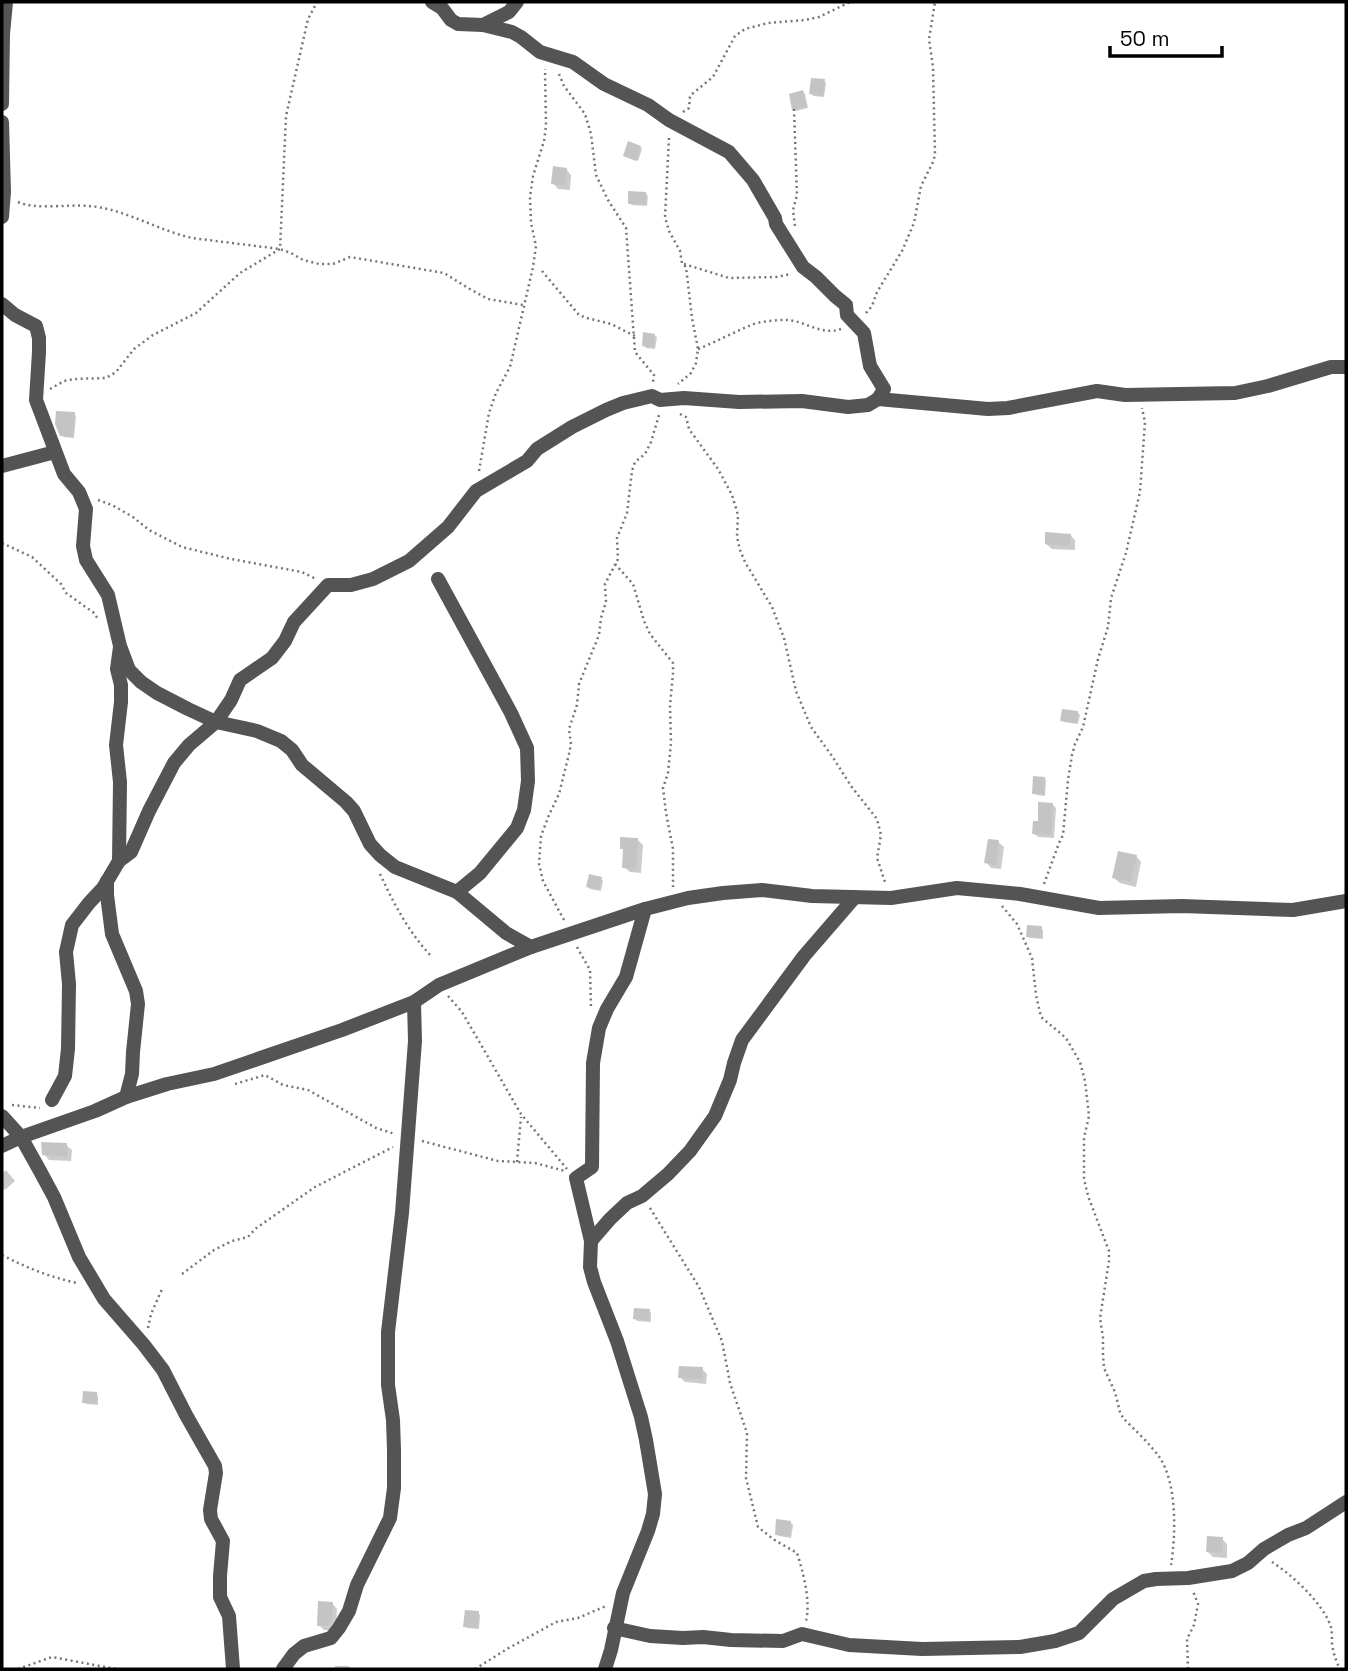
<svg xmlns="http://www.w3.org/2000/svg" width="1348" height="1671" font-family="'Space Grotesk',sans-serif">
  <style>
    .shadow { fill: #0003 }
    .building { fill: #c4c4c4 }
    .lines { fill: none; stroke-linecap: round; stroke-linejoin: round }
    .path { stroke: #767676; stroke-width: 2.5; stroke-dasharray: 2 3.5; stroke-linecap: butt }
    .street { stroke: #545454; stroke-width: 14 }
  </style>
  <rect width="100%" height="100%" fill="#fff"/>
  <g class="shadow">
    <path d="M824,81L826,83L824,97L813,96L811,93Z"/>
    <path d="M803,92L805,94L808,108L796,111L794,109Z"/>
    <path d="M640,147L642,149L638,161L625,156Z"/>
    <path d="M566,169L571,175L570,190L558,189L553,183Z"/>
    <path d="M646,194L648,196L647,206L632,205L629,203Z"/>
    <path d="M654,335L657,337L655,349L646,348L644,346Z"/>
    <path d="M74,414L76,416L74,438L64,437L61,435Z"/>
    <path d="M1070,535L1075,540V550L1052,549L1046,544Z"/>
    <path d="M1078,713L1080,715L1078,724L1064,722L1062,720Z"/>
    <path d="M1044,778L1046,780L1045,796L1036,795L1034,793Z"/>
    <path d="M1052,804L1056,808L1054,838L1038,837L1034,834Z"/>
    <path d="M638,840L643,845L641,873L630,872L624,867Z"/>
    <path d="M998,842L1004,847L1001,869L991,868L986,862Z"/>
    <path d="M1136,856L1141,862L1136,887L1120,883L1114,878Z"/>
    <path d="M601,878L603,881L601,891L590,889L588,887Z"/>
    <path d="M1041,928L1043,930V939L1030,938L1028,936Z"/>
    <path d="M66,1145L72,1150L71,1161L49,1160L44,1154Z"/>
    <path d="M6,1170L15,1181L5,1190L2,1187V1174Z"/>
    <path d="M649,1311L651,1313V1322L637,1321L635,1319Z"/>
    <path d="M702,1369L707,1374L706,1384L685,1382L680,1377Z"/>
    <path d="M96,1394L98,1396V1405L86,1404L84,1402Z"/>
    <path d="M791,1523L793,1525L791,1538L779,1536L777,1534Z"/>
    <path d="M1222,1539L1227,1544V1558L1213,1557L1208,1552Z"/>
    <path d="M332,1603L337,1609L336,1628L333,1631L324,1630L319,1625Z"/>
    <path d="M478,1613L480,1615L479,1629L467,1628L465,1626Z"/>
    <path d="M335,1666H348L352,1669H335Z"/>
  </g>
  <g class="building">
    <path d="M811,78L825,79L823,96L809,94Z"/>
    <path d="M803,90L807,106L792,110L789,94Z"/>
    <path d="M628,141L641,146L636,161L623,156Z"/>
    <path d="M553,166L567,168L565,186L551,184Z"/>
    <path d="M628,191L646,192V204H628Z"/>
    <path d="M643,332L655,334L654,347L642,346Z"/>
    <path d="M56,411L75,412L73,437L60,436L55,424Z"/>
    <path d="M1045,532L1071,534L1070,546L1045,544Z"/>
    <path d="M1062,709L1078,711L1077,723L1060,721Z"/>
    <path d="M1033,776L1045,777L1044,794H1032Z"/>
    <path d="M1038,802L1053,803L1051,835L1032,834L1033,821H1038Z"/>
    <path d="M620,837L638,838L636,869L622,868L623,849H620Z"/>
    <path d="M988,839L999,840L996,865L984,863Z"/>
    <path d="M1118,851L1137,855L1131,882L1112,878Z"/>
    <path d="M589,874L602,877L599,890L586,887Z"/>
    <path d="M1027,925L1042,926L1041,938L1026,937Z"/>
    <path d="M41,1142L67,1143V1157L42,1155Z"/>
    <path d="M634,1308L650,1309L649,1321L633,1319Z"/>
    <path d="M679,1366L703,1367L702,1379L678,1378Z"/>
    <path d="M83,1391L97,1392V1403H82Z"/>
    <path d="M776,1519L791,1521L790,1536L775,1535Z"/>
    <path d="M1207,1536L1223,1537L1222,1553L1206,1552Z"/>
    <path d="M318,1601L333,1602L332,1621L328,1626H317Z"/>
    <path d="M465,1610L479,1611L478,1628L463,1627Z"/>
  </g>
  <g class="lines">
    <g class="path">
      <path d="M559,74L564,86L585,114L591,134L596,175L608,200L626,228L635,352L654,375L653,382"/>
      <path d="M794,109L797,195L793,210L795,226"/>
      <path d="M683,112L689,108L690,97L692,94L713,77L735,36L745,29L768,23L805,20L819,17L850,2"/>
      <path d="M669,138L665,217L669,231L680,251L682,263L686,267L692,318L698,349L696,363L691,373L678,384"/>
      <path d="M18,202C35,210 69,204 89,206C125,209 157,230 192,238L280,249L291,253L303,260L319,264H333L350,257L444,273L468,288L488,299L523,305"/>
      <path d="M684,264L729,278L776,277L791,274"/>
      <path d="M542,271L579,315L587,318L611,324L635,336"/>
      <path d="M866,313L872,306L877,292L902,251L914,223L921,186L933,162L935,155L933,67L929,39L935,2"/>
      <path d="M698,349C716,342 732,333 749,326C759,321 776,320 787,320C806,321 821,336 841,329"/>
      <path d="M50,389L64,381L74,379L106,378L116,372L134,349L153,335L196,313L240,273L280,249L286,116L308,19L317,2"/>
      <path d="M680,414L686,417L689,429L718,469L732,495L738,515L737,537L740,550L745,562L772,607L784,638L796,691L811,727L832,756L851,786L877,819L881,835L877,858L886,885"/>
      <path d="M479,471L489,413L496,393L510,367L533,267L536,246L531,223L530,197L533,176L544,141L546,126L545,69"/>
      <path d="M98,500L112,505L133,517L149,530L182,547L231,559L302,572L316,579"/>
      <path d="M2,543L32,557L61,584L66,593L94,613L98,619"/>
      <path d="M615,564L633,584L644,621L650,634L673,663V673L670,706L671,743L668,773L663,788L666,813L673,849V887"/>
      <path d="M380,874C394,904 409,933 432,957"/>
      <path d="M1044,884L1059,843L1063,835L1068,780L1072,755L1075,744L1083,727L1098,659L1108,627L1111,598L1126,553L1140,492L1145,422L1142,408"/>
      <path d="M1002,906L1017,924L1032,958L1036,995L1041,1017L1066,1038L1080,1062L1085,1081L1089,1116L1084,1138V1179L1088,1196L1109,1251V1261L1100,1318L1103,1338V1355L1104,1368L1115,1392L1120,1412L1123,1418C1134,1429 1151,1445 1160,1458C1177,1484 1176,1535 1171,1565"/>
      <path d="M564,920L543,881L539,864L541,836L549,815L559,794L569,754L571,744L569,729L577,705L579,684L599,635L601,618L606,602L605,584L618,559L617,538L627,513L632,471L635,462L645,454L651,442L659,415"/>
      <path d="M577,947L590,970L591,1007"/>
      <path d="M448,996L462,1012L521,1114L567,1169"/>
      <path d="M235,1084L265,1075L283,1085L308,1090L376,1128L395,1134"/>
      <path d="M12,1105L40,1108"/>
      <path d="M422,1141L498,1161L535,1163L565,1171"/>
      <path d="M517,1162L521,1117"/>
      <path d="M650,1208L699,1287L722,1341L730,1383L747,1433L746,1478L758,1527L773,1539L797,1553C803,1571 811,1602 806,1621"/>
      <path d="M2,1255C27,1268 50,1277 77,1283"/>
      <path d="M182,1274L214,1250L232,1241L248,1237L255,1229L315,1187L393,1147"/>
      <path d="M148,1328L151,1314L163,1287"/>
      <path d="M1272,1562C1292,1575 1323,1603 1331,1627C1332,1632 1332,1638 1332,1643C1333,1653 1336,1661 1340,1669"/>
      <path d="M18,1669L52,1657L116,1669"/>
      <path d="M475,1669L507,1649L556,1622L578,1618L606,1606"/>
      <path d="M1188,1669L1187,1639L1194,1625L1198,1604L1193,1591"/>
    </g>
    <g class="street">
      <path d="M432,2L442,8L451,20L458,24L483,25L512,32L521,37L540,52L573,62L604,84L648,105L669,120L729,152L753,180L775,218L776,224L803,267L816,277L835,296L846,305L847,315L864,333L870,366L884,389L878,399"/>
      <path d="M483,25L509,12L517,2"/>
      <path d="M2,104L3,34L6,2"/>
      <path d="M2,122L4,192L2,217"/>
      <path d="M2,304L15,315L36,326L39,338V352L36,400L61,466L64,474L79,492L86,509L83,546L86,560L108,595L120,646L129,670L141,682L157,693L188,709L216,722L257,731L281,741L292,750L302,765L346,802L354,811L370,844L380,855L395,867L457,892L506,933L531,947"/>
      <path d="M2,466L55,452"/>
      <path d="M438,579L511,713L527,748L528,781L524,810L517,828L480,873L457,892"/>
      <path d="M119,861L120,782L116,745L121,702V685L117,669L120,647"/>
      <path d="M107,881V895L112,934L136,991L138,1004L133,1052L132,1074L126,1097"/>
      <path d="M52,1100L65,1076L68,1049L69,984L66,952L72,925L89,903L103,888L119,861L131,852L149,811L174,763L189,745L216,722L231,700L240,680L272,658L285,641L294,622L328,585H351L373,579L409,561L448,527L476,491L527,461L537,449L572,427L606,410L623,403L652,396L660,400L684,398L739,402L802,401L848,407L868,405L878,399L988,409L1008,408L1097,391L1125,395L1235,393L1268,386L1331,367H1346"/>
      <path d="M2,1116L21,1137L40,1171L54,1197L79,1257L104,1299L144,1345L163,1370L186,1415L215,1466L216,1473L210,1510L211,1519L223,1541L220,1576V1597L229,1616L233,1669"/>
      <path d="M2,1146L21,1137L95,1111L126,1097L167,1084L214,1074L342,1030L414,1002L439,985L531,947L645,909L688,898L723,893L762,890L812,896L891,898L957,888L1020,894L1099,908L1182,906L1293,910L1346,901"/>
      <path d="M591,1241L610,1219L627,1203L642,1196L668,1174L690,1151L715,1116L730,1080L734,1063L742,1040L804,956L855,897"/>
      <path d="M614,1628L650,1636L683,1638L703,1637L731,1640L783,1641L802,1634L849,1645L922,1649L1020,1647L1055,1641L1079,1633L1113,1599L1144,1581L1156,1579L1188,1578L1232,1571L1248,1563L1264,1549L1288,1535L1306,1528L1346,1502"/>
      <path d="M283,1669L294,1654L304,1646L331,1638L339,1628L349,1611L357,1585L390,1518L394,1488V1450L393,1420L388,1385V1332L402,1213L415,1041L414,1002"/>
      <path d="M605,1669L611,1650L623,1593L648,1531L653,1514L655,1494L646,1440L641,1417L617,1341L594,1282L590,1267L591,1241L576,1178L592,1167L593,1063L599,1028L607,1009L626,977L645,909"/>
    </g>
  </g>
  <rect width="1348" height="1671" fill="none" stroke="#000000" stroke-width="7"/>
  <path d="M1110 46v10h112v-10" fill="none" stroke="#000000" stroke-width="3.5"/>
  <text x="1120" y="46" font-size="21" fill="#000000" stroke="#ffffff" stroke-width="5" paint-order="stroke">50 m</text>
</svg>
